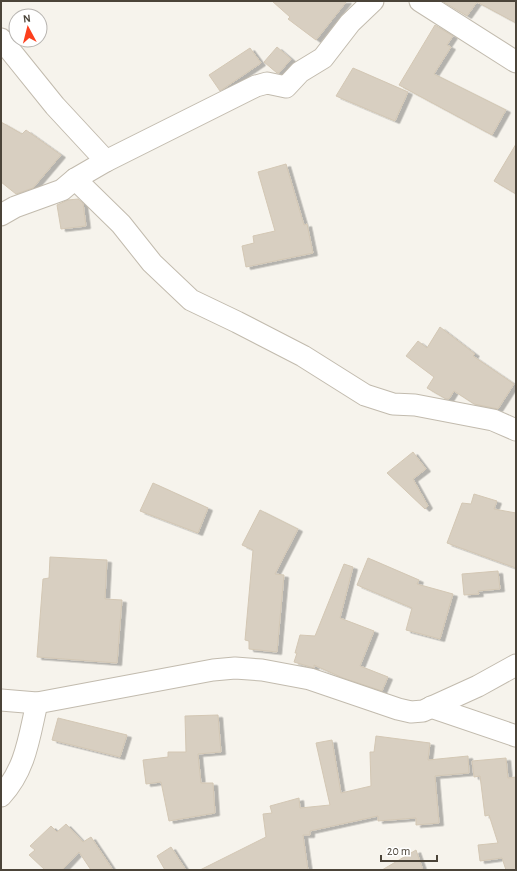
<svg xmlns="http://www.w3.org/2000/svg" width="517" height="871" font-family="'Alegreya Sans',sans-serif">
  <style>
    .building { fill: #d8cfc1; stroke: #d3c7b4; filter: url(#shadow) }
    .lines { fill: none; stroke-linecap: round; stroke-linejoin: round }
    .minor-casing { stroke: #c2bbae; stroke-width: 23 }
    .minor { stroke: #fff; stroke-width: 21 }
  </style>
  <defs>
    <filter id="shadow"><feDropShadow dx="4.5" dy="2.5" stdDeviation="0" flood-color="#0004"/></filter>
  </defs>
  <rect width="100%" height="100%" fill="#f6f3ec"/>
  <g class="building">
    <path d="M272,1H347L316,40L288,19L290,17Z"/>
    <path d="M442,1H516V23L477,2L467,16Z"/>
    <path d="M435,25L453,36L447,45L451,47L434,74L506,110L492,135L399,85Z"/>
    <path d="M277,47L291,59L279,73H277L264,62Z"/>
    <path d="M250,48L261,63L220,91L209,75Z"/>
    <path d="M353,68L408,92L395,121L336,96Z"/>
    <path d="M1,122L22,134L26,130L61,155L33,188L16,194L1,182Z"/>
    <path d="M516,144V194L494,181Z"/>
    <path d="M286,164L304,225L307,224L313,253L246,267L242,246L254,243L253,236L275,231L258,172Z"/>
    <path d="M78,199L83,203L86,226L61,229L57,205L68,200Z"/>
    <path d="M440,327L475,354L473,356L514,384L498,409L474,404L454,391L449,399H446L427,388L434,377L406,356L418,341L427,348Z"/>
    <path d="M413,452L426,469L413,479L428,506L425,509L387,473Z"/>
    <path d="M153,483L208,508L198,533L140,511Z"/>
    <path d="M474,494L497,501L494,509L516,513V568L447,543L462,503L471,504Z"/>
    <path d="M260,510L298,529L275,574L284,575L277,652L249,649V641L245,640L253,550L242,545Z"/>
    <path d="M50,557L107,560L105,599L122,600L117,663L37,657L43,579L49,578Z"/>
    <path d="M368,558L419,580L417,584L453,594L440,639L406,630L412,608L357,585Z"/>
    <path d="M344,564L353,567L340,618L374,631L360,666L388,677L382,691L343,678L314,665V668L294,662L297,653H295L300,635L315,636Z"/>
    <path d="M498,571L500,589L478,591L479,594L464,595L462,574Z"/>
    <path d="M218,715L221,752L198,754L201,783H213L215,813L169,821L161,782L146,784L143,760L168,757V752H186L185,716Z"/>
    <path d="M58,718L127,735L120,757L52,740Z"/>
    <path d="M376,736L430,743L428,760L468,756L469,773L435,776L439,823L416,825V818L378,821V816L310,831V835H303L308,870H200L266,837L263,814L272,813L270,806L299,798L300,808L330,805L316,743L332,740L341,793L371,786L370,752H374Z"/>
    <path d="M506,758L508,778L516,777V870H506L502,858L480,861L478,845L498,843L489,815L485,816L480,776L474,777L472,761Z"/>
    <path d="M66,824L83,842L91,837L113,870H91L79,852L62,870H45L29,855L35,850L30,846L51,826L57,832Z"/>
    <path d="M171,847L186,870H165L157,856Z"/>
    <path d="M416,850L423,870H382Z"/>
  </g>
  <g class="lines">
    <g class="minor-casing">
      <g id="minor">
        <path d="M420,1L516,62"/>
        <path d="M1,39L55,106L106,161"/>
        <path d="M75,179L121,224L152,263L191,300L237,322L303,356L365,395L393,404L415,405L493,420L516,430"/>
        <path d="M1,215L15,207L62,190L75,179L106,161L256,86L267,83L286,87L300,72L323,58L350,23L373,1"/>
        <path d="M1,700L37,703L213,670L235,668L262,670L310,679L398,709L411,712L423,711L478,686L516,665"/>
        <path d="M431,707L516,736"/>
        <path d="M1,796C26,769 29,737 37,703"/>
      </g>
    </g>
    <use href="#minor" class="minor"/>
  </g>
  <rect width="517" height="871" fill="none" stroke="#4b4439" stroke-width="4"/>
  <g transform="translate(28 28) rotate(353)"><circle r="19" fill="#ffffff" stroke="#b7b4b0"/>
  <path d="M0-3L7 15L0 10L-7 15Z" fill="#fc3f1d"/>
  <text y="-6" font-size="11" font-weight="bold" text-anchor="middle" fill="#4b4439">N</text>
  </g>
  <path d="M381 855v6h56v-6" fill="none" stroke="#4b4439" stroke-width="2"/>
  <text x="387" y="855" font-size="12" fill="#4b4439" stroke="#ffffff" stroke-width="3" paint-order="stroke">20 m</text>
</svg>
